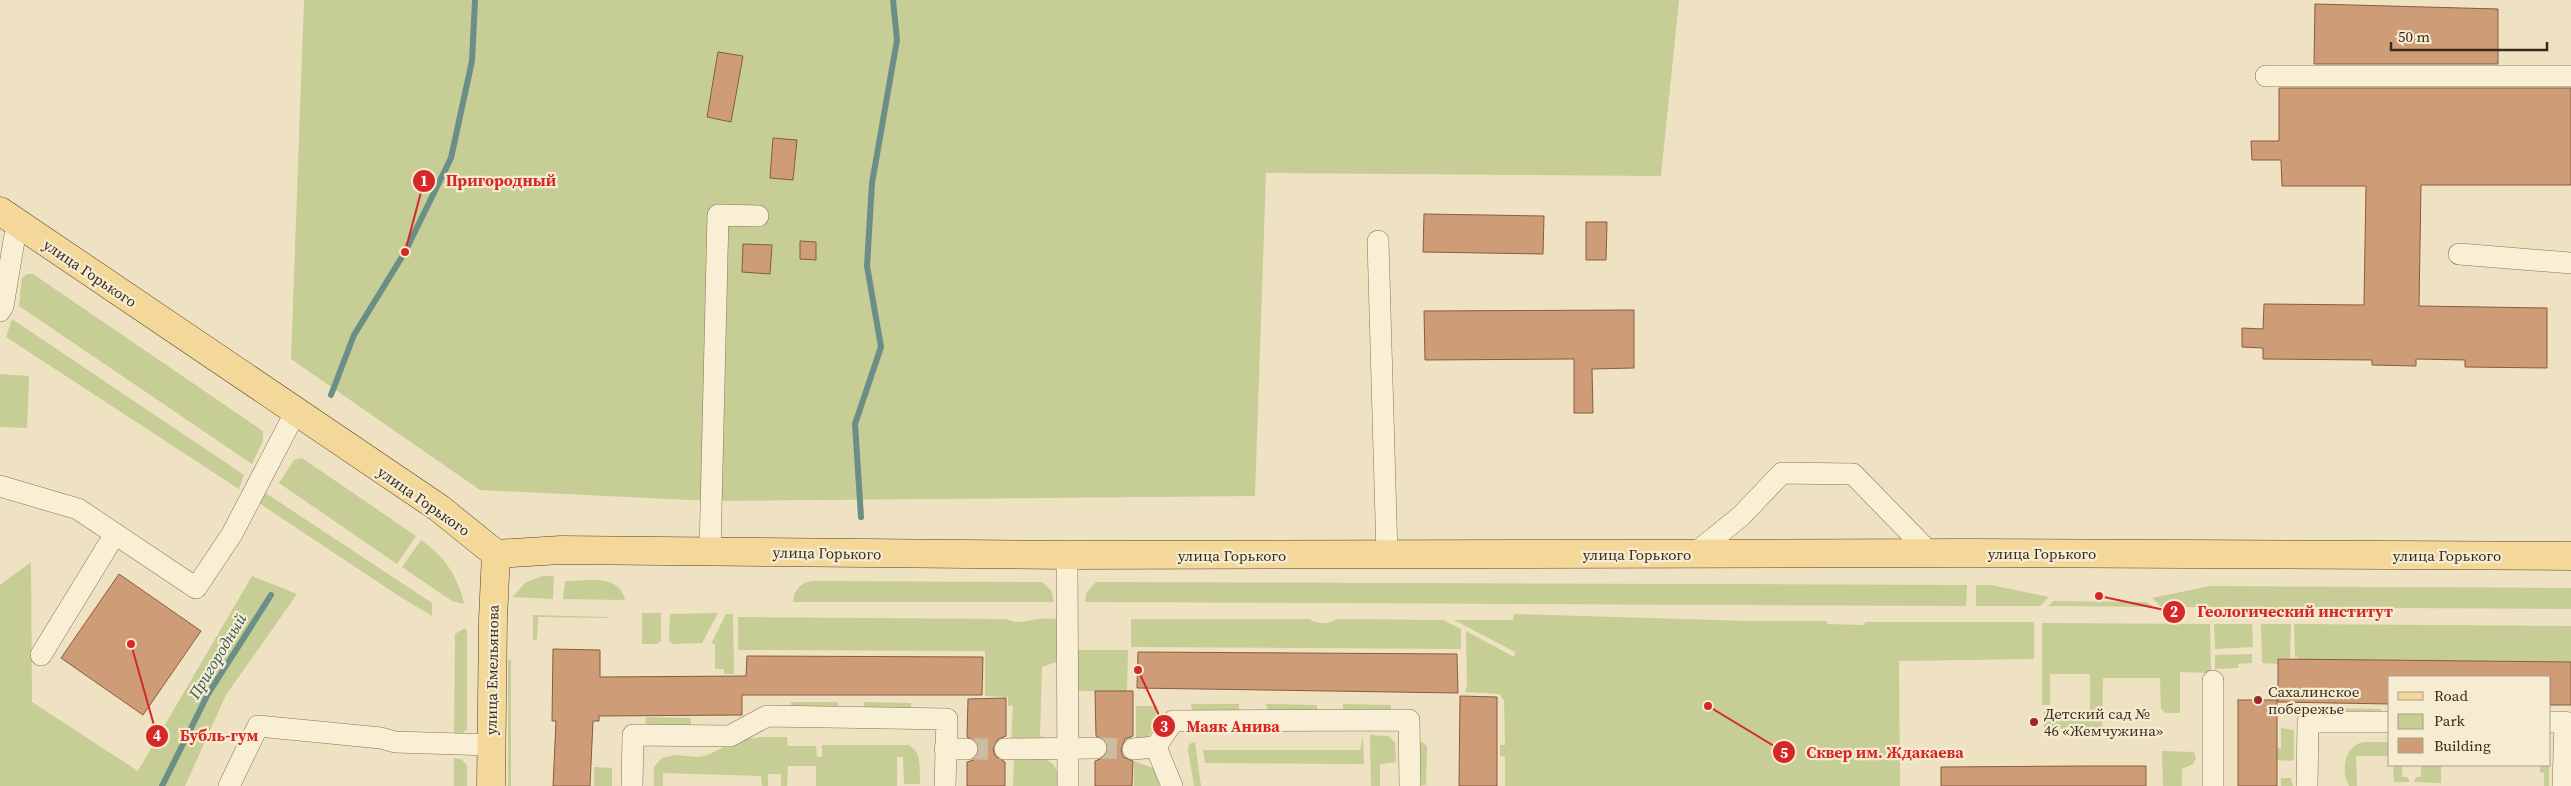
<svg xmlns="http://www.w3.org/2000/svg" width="2571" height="786" font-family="'Source Serif 4',serif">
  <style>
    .green { fill: #c6cd95 }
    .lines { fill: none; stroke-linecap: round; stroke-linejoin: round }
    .stream { stroke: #6b8f87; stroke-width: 6 }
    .building { fill: #ce9c77; stroke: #885c3e }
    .minor-tunnel { stroke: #cabda1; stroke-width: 21; stroke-dasharray: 21 11; stroke-linecap: butt }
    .minor-casing { stroke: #897359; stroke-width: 22 }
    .major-casing { stroke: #56412d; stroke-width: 29 }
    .minor { stroke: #f9efd5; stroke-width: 21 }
    .major { stroke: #f3d899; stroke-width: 28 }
    .poi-dot { fill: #992827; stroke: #f6ecd1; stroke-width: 2 }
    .labels { text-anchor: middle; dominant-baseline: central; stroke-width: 4.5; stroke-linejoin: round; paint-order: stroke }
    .street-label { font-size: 15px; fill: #382b1d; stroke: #f6ecd1 }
    .poi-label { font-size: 15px; fill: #382b1d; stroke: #f6ecd1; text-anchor: start }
    .water-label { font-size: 16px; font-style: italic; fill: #2c5856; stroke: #f6ecd1 }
    .leader { fill: none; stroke: #d62828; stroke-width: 2 }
    .callout-dot { fill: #d62828; stroke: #f6ecd1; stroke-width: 2 }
    .mark-label { font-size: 15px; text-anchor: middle; font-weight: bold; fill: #fff }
    .callout-label { font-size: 16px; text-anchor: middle; font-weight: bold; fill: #d62828; stroke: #f6ecd1; stroke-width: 4.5; stroke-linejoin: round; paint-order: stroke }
  </style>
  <rect width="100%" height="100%" fill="#efe2c2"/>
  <g class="green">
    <path d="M304,0H1679L1661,176L1266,173L1255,496L711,501L480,490L291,359Z"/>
    <path d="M27,274H33L263,431V441L252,464L19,306L22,278Z"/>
    <path d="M12,319L244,475L239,489L6,337Z"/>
    <path d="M0,374L29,376L27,428L0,427Z"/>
    <path d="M302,458L416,536L397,564L279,483L294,460Z"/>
    <path d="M261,490L432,603V616L399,596L259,503Z"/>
    <path d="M421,540C444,556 458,576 464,604L452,601L402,567Z"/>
    <path d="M31,562L32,702L138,771L252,576L297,594L226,695L185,786H0V585Z"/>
    <path d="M542,576H554L553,599L513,597L525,583Z"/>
    <path d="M565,581C586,581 620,573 625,600L563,599Z"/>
    <path d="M812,581L1042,582L1051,590L1054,602H793C794,590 800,583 812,581Z"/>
    <path d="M1096,582L1967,585L1966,606L1085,602L1086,593Z"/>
    <path d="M1976,585H1991L2049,597L2040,606H1976Z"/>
    <path d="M2210,586L2571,588V609L2161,607L2152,598Z"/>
    <path d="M2054,601L2147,602L2153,607L2048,606Z"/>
    <path d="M642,613H661V641L657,644H642Z"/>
    <path d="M718,613L702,643L673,644L669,641L670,614Z"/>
    <path d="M726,614H733L734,674H724V669H715V644H711Z"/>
    <path d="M1514,614L1749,621H1827V624L1864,625L1865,622H2034V659L1899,661L1900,786H1505V757L1500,756V745H1505L1504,700L1499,694L1465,692L1467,686L1466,631L1514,657L1515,652L1454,620H1513Z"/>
    <path d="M533,615L608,617V618L538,617L537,639L533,641Z"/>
    <path d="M738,617L1007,619C1019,625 1027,620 1039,619C1045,618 1053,619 1060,619L1059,661L1042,667L1040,736L1050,739L1011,744L1013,706H1008V697L985,696V651L738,650Z"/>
    <path d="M1131,619H1309C1318,624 1328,625 1337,619L1443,620L1461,629V649L1131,647Z"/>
    <path d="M2042,623L2210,624L2211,673L2180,672V713H2166L2161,709L2160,678H2103L2102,728L2044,729V712H2090V674H2050V705H2042Z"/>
    <path d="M2214,624H2252L2253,647L2215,649Z"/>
    <path d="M2261,624H2291L2290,658H2278V664L2262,663Z"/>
    <path d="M2294,624L2571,626V662L2298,660V657H2295Z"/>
    <path d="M465,628L467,631V729L460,736H454L455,634Z"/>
    <path d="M1076,650H1128L1127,691H1072Z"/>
    <path d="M2252,654V663L2238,664V668L2215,669V655Z"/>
    <path d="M511,659V786H508V660Z"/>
    <rect x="791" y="702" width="47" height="6"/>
    <path d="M864,702L911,703V709L864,708Z"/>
    <path d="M1191,704H1239V709L1237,712L1192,711Z"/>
    <path d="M1266,704L1317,705V710L1268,712Z"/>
    <path d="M1343,704L1391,705V710H1343Z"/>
    <path d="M1136,706H1157C1156,725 1153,737 1136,746Z"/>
    <path d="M2324,708L2381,709V720L2325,719Z"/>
    <path d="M646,717L691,718V728L645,727Z"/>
    <path d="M2281,728L2294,730V758L2292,761L2276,760V749L2281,748Z"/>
    <path d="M1363,735L1364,764L1205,763L1203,750H1360Z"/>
    <path d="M1370,735L1388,736L1395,742L1396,762L1380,764V786H1371Z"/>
    <path d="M766,737H787L788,746H816L817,757H822V745H908C923,751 919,770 920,784H904L903,757H897V786H816V766H788L787,786H781V774H768V786H762L761,776L663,773V786H654V767L662,758L676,755L698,757L708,755L739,739Z"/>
    <path d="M1195,742L1201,786H1194L1188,750L1189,744Z"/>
    <path d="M1423,742L1427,747L1426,785L1414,786L1416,743Z"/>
    <path d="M2363,742H2390V756H2356L2357,786H2349C2340,771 2345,746 2363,742Z"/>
    <path d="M2162,751L2194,752L2196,758L2193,764L2182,769V786H2163Z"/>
    <path d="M454,758L461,759L467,765V786H454Z"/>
    <path d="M1014,759C1042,758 1055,753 1062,786H1013Z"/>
    <path d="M1134,761L1153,768L1160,786H1134Z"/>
    <path d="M2393,765H2402V777H2407L2410,782H2394Z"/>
    <path d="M2421,765H2441V783L2414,782L2416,777H2421Z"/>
    <path d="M2540,765H2549V786H2544V773L2540,772Z"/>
    <path d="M594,767L612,768V786H594Z"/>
    <path d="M2281,778H2291L2293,786H2281Z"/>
  </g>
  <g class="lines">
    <g class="stream">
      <path d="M331,395L354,335L405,252L451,158L472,61L475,0"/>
      <path d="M861,517L855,424L881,347L867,266L872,183L897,40L893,0"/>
      <path d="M162,786L208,694L271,595"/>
    </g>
  </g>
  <g class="building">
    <path d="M2315,4L2498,9V64H2314Z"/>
    <path d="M718,52L743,56L731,122L707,117Z"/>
    <path d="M2279,88H2571V185H2421L2419,306L2547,308V368L2465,367V360L2416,359V366L2372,365V360L2263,359V348L2242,347V328L2263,329L2264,304L2364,305L2366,186H2282L2281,160H2252L2251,141H2279Z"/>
    <path d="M773,138L797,140L793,180L770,178Z"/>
    <path d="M1424,214L1544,216L1543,254L1423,252Z"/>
    <path d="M1586,222H1607L1606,260H1586Z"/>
    <path d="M800,241L816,242V260L800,259Z"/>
    <path d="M743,244L772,245L770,274L742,272Z"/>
    <path d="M1634,310V368L1592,369L1593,413H1574V359L1425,360L1424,311Z"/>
    <path d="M119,574L201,631L143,715L61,658Z"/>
    <path d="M553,649L600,650V677L746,676L747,656L983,657L982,695H742V715L599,716V721H593L590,786H553L556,721H552Z"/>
    <path d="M1138,652L1457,654L1458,693L1137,688Z"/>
    <path d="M2278,659L2571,662V705H2550V677H2390V704L2278,702Z"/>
    <path d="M1095,691H1133V736L1125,739L1121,750L1123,757L1133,761L1132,786H1095V761L1103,758L1108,748L1106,741L1096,736Z"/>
    <path d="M1460,696L1497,697V786H1459Z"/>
    <path d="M1006,698V736L998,739L993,749L995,756L1005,762V786H967V762L974,760L979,749L978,742L967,737L968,699Z"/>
    <rect x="2238" y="700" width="39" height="86"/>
    <path d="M2082,766H2146V786H1941V767Z"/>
  </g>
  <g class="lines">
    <g class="minor-tunnel">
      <path d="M1096,748L1133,749"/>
      <path d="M967,749H1005"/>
    </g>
    <g class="minor-casing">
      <g id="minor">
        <path d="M2266,76H2571"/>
        <path d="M1378,241L1387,555"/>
        <path d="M2459,254L2571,263"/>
        <path d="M0,311L3,306L17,223"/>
        <path d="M0,486L78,509L196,588L232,534L295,413"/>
        <path d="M710,552L718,215L758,216"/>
        <path d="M1694,554L1741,516L1782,473L1853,474L1930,553"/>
        <path d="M1067,555L1068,786"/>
        <path d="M41,655L115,534"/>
        <path d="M2550,722H2565L2563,786"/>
        <path d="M1156,747L1173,721L1409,720L1410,786"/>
        <path d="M1156,747L1172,786"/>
        <path d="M945,749H967"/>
        <path d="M1005,749L1096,748"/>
        <path d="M1133,749L1156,747"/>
        <path d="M229,786L258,726L381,738L395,742L491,745"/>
        <path d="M632,786L633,735L730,736L767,716L947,719L945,786"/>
        <path d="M2213,786V681"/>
        <path d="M2307,786L2308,722H2390"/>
      </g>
    </g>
    <g class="major-casing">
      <g id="major">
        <path d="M0,211L439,508L496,554L561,550L1067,555L1968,553L2571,556"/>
        <path d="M491,786L493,619L496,554"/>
      </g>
    </g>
    <use href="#minor" class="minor"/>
    <use href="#major" class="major"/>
  </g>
  <g class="poi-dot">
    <circle cx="2258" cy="700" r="5"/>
    <circle cx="2034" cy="722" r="5"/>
  </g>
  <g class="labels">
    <g class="street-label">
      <text transform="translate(90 273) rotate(34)">улица Горького</text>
      <text transform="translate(424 501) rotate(35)">улица Горького</text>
      <text transform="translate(827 553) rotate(1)">улица Горького</text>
      <text x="2042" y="553">улица Горького</text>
      <text x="1637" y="554">улица Горького</text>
      <text x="1232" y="555">улица Горького</text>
      <text x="2447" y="555">улица Горького</text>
      <text transform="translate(492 670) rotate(-89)">улица Емельянова</text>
    </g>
    <g class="poi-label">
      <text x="2268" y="691">Сахалинское<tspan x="2268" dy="17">побережье</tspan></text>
      <text x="2044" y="713">Детский сад №<tspan x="2044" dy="17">46 «Жемчужина»</tspan></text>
    </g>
    <g class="water-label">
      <text transform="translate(217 656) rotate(-59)">Пригородный</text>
    </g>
  </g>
  <path class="leader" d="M405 252L424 181M2099 596L2174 612M1138 670L1164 726M131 644L157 736M1708 706L1784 752"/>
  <g class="callout-dot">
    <circle cx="405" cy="252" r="5"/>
    <circle cx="2099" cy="596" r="5"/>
    <circle cx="1138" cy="670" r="5"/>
    <circle cx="131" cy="644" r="5"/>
    <circle cx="1708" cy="706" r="5"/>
    <circle cx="424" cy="181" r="12"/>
    <circle cx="2174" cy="612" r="12"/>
    <circle cx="1164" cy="726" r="12"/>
    <circle cx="157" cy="736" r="12"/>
    <circle cx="1784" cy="752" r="12"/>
  </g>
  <g class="mark-label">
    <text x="424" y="186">1</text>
    <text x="2174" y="617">2</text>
    <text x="1164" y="732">3</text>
    <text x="157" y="741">4</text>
    <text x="1784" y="758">5</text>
  </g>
  <g class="callout-label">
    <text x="501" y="186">Пригородный</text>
    <text x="2295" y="617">Геологический институт</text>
    <text x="1233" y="732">Маяк Анива</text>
    <text x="219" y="741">Бубль-гум</text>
    <text x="1885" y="758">Сквер им. Ждакаева</text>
  </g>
  <rect x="2388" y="676" width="162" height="90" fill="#f6ecd1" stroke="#aa9f89"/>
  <rect x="2398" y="692" width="25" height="8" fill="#f3d899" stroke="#aa9f89"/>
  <text x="2434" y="701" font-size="15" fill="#382b1d">Road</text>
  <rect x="2398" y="714" width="25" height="15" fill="#c6cd95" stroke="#aa9f89"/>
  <text x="2434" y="726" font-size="15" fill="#382b1d">Park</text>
  <rect x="2398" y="738" width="25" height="15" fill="#ce9c77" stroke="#aa9f89"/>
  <text x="2434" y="751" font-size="15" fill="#382b1d">Building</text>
  <path d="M2391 42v8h156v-8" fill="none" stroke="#382b1d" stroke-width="2.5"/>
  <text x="2398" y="42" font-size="15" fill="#382b1d" stroke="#f6ecd1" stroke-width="4" paint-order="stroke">50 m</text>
</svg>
